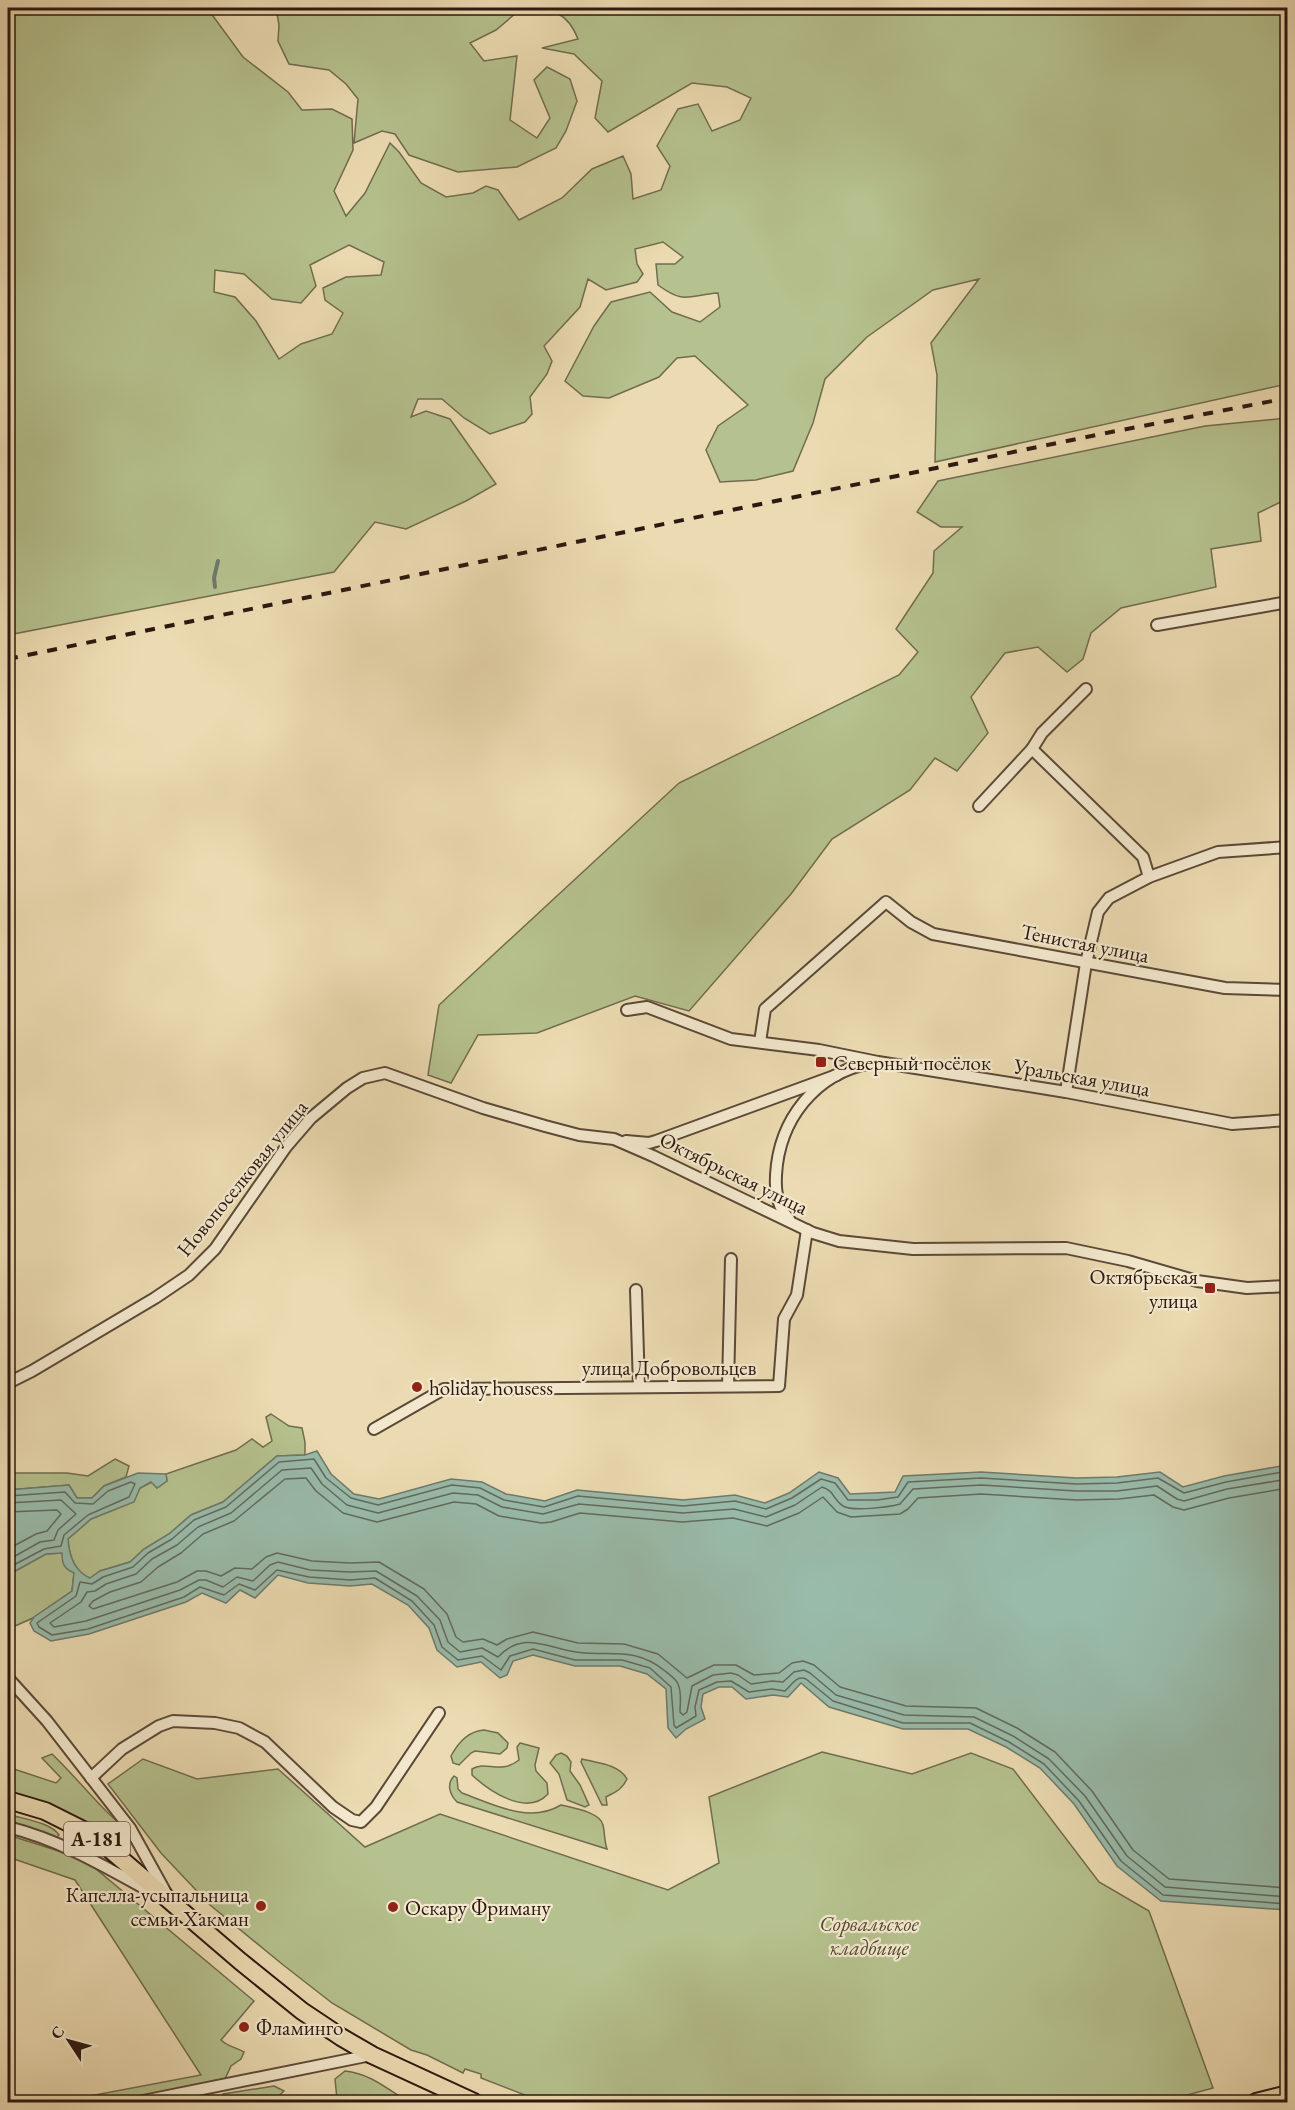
<svg xmlns="http://www.w3.org/2000/svg" width="1295" height="2110" font-family="'EB Garamond',serif">
  <style>
    .green { fill: #b5c18e; stroke: #706c4f; stroke-width: 1.5; fill-rule: evenodd }
    .water { fill: #9ba; stroke: #6d7a6c; stroke-width: 1.5 }
    .lines { fill: none; stroke-linecap: round; stroke-linejoin: round }
    .shore { stroke: #626a5d; stroke-width: 1.5 }
    .stream { stroke: #6d7a6c; stroke-width: 4 }
    .street-casing { stroke: #5b4938; stroke-width: 14 }
    .primary-casing { stroke: #2b1810; stroke-width: 20 }
    .street { stroke: #f3e8cd; stroke-width: 10 }
    .primary { stroke: #ecdbb2; stroke-width: 16 }
    .rail { stroke: #2b1810; stroke-width: 4; stroke-dasharray: 10 10; stroke-linecap: butt }
    .poi-dot { fill: #8f2418; stroke: #f3e8cd; stroke-width: 2 }
    .labels { text-anchor: middle; dominant-baseline: central; stroke-width: 4.5; stroke-linejoin: round; paint-order: stroke }
    .shield { fill: #f3e8cd; stroke: #675649; stroke-width: 1.5 }
    .shield-label { font-size: 20px; font-weight: bold; fill: #2b1810 }
    .street-label { font-size: 21px; fill: #2b1810; stroke: #f3e8cd }
    .poi-label { font-size: 21px; fill: #2b1810; stroke: #f3e8cd; text-anchor: start }
    .park-label { font-size: 21px; font-style: italic; fill: #544b36; stroke: #f3e8cd }
  </style>
  <rect width="100%" height="100%" fill="#ecdbb2"/>
  <filter id="stains"><feTurbulence type="fractalNoise" baseFrequency=".00333" numOctaves="4"/><feColorMatrix values="0 0 0 0 .2 0 0 0 0 .09 0 0 0 0 .02 0 0 0 .5 -.17"/></filter>
  <radialGradient id="worn" r=".72"><stop offset=".6" stop-color="#630" stop-opacity="0"/><stop offset="1" stop-color="#630" stop-opacity=".3"/></radialGradient>
  <g class="green">
    <path d="M8,8H204L213,16L243,57L288,92L302,110L332,109L352,119L353,150L334,191L346,216L365,193L390,143L399,152L421,183L446,197L473,193L486,186L498,190L519,220L562,198L592,169L623,156L631,174L633,199L661,190L670,166L657,146L678,109L698,104L712,131L740,120L751,98L727,87L692,83L608,132L595,118L602,81L574,54L542,48L578,39C566,9 551,10 522,8L496,30L470,43L484,61L517,56L510,120L537,138L550,118L534,80L547,67L570,79L577,101L566,131L556,148L517,167L458,172L409,155L395,134L382,131L354,143L358,99L346,84L329,70L289,64L278,41L279,25L276,8H1287V384L935,462L937,375L931,343L979,279L933,290L867,337L825,379L813,423L793,471L756,480L720,482L706,450L718,426L748,405L695,356L677,358L659,377L609,398L583,396L565,381L594,326L611,302L650,292L672,312L700,322L720,307L718,293C688,295 685,305 658,285L656,264H675L683,257L663,242L635,249L637,264L643,274L637,282L606,290L588,279L580,307L544,346L552,361L547,374L530,397L532,414L525,422L490,434L464,418L442,399H418L411,417L426,411L450,419L496,484L466,501L406,529L375,522L334,572L8,635ZM349,245L384,262L381,275L346,277L323,288L325,300L343,313L332,334L301,344L279,359L256,321L235,297L214,292L215,270L244,274L272,299L301,303L316,286L310,265Z"/>
    <path d="M1287,418V499L1258,513L1261,541L1211,549L1216,587L1121,608L1091,633L1083,659L1067,672L1038,647L1005,653L971,697L988,733L957,771L935,758L910,790L832,839L791,894L689,1011L635,996L537,1033L478,1035L451,1083L428,1075L439,1005L679,783L899,675L918,652L896,629L933,573L934,551L962,527H941L917,512L938,481L1205,426Z"/>
    <path d="M271,1414L289,1426L302,1428L305,1442V1455L277,1456L223,1502L191,1515L169,1534L144,1549L130,1562L100,1571L90,1579C74,1571 69,1556 68,1539L91,1519L133,1502L140,1488L152,1482L157,1488L167,1481L166,1474L236,1450L252,1439L263,1447L272,1441L266,1417Z"/>
    <path d="M115,1459L129,1466L126,1477L104,1486L92,1498H77L69,1485L8,1490V1473H67L88,1476Z"/>
    <path d="M62,1553L74,1573L72,1591L33,1618L8,1629V1575L46,1554Z"/>
    <path d="M484,1730L498,1733L508,1743L507,1748L500,1754L475,1751L471,1753L459,1765L453,1763L451,1756C458,1743 469,1731 484,1730Z"/>
    <path d="M520,1743L539,1748L535,1765L536,1771L547,1783L548,1794C527,1817 489,1791 472,1775V1769C486,1760 500,1775 519,1760L517,1747Z"/>
    <path d="M822,1752L912,1774L971,1753L1013,1769L1099,1882L1149,1911L1213,2088L1162,2102H543L481,2078V2074L465,2069L463,2073L427,2055L411,2050L332,2003L282,1964L210,1905L161,1853L108,1784L143,1759L197,1779L278,1769L365,1847L440,1814L668,1890L719,1863L709,1797Z"/>
    <path d="M561,1753L567,1756L571,1762L570,1771L580,1785L589,1805L585,1807L567,1800L559,1774L550,1763L556,1755Z"/>
    <path d="M52,1754C71,1772 88,1793 107,1812C113,1818 119,1821 122,1829L120,1834H114L8,1793V1767L56,1783L61,1778L42,1758Z"/>
    <path d="M582,1759C597,1763 619,1764 627,1779C622,1790 615,1792 606,1797L607,1805H602L581,1762Z"/>
    <path d="M454,1776L457,1778L458,1789L462,1793C495,1805 529,1824 561,1805C573,1808 600,1812 603,1825C605,1833 604,1840 607,1849L457,1802C450,1795 446,1784 454,1776Z"/>
    <path d="M8,1814C22,1819 51,1822 59,1835L55,1839L8,1824Z"/>
    <path d="M8,1835L84,1859L254,2001L221,2040C228,2047 236,2047 244,2052L241,2059L231,2066L224,2081L107,2102H58L201,2075L75,1880L8,1857Z"/>
    <path d="M345,2071C367,2073 384,2086 402,2098L395,2102H342L337,2099L335,2079Z"/>
    <path d="M274,2086L284,2091C269,2108 245,2103 224,2102L223,2094Z"/>
  </g>
  <path class="water" d="M317,1451L331,1474L354,1494L379,1499L451,1479L482,1482L506,1494L545,1501L577,1490L683,1500L735,1495L765,1503L789,1493L819,1472L838,1478L850,1494L895,1492L903,1476L981,1472L1076,1478L1117,1477L1160,1472L1183,1487L1224,1476L1287,1465V1910L1161,1901L1117,1866L1074,1804L1040,1768L1006,1747L968,1729H903L829,1707L801,1683L788,1697L773,1695L746,1699L732,1687H719L703,1694L701,1707L705,1719L686,1729L676,1738L668,1728L666,1689L647,1674L620,1666H575L533,1655L513,1661L507,1675L500,1678L481,1662L457,1667L437,1650L429,1628L408,1605L372,1584L350,1586L308,1583L278,1575L255,1598L240,1590L226,1603L202,1593L186,1602L89,1634L51,1641L34,1631L30,1623L34,1617L72,1591L74,1573C63,1568 62,1563 62,1553L46,1554L8,1575V1490L69,1485L77,1498H92L104,1486L138,1473L166,1474L167,1481L157,1488L151,1482L140,1488L134,1502L91,1519L68,1539C69,1556 74,1571 90,1578L100,1571L130,1562L144,1549L169,1534L191,1515L223,1502L277,1456L305,1455Z"/>
  <g class="lines">
    <g class="shore">
      <path d="M1288,1471L1226,1482L1184,1493L1158,1478L1117,1483L1076,1484L981,1478L908,1482L898,1497L877,1500H848L835,1483L821,1479L792,1498L766,1509L735,1501L683,1506L578,1496L544,1507L504,1500L480,1488L452,1485L378,1505L351,1498L326,1478L314,1459L279,1462L226,1507L194,1520L172,1539L148,1553L133,1567L103,1577L92,1584L80,1582L76,1596L37,1623L39,1627L52,1635L88,1629L184,1597L200,1587L224,1595L239,1584L255,1590L277,1570L309,1577L350,1580L375,1578L412,1601L434,1625L442,1647L458,1660L482,1656L501,1670L510,1656L533,1649L575,1660H622L650,1668L671,1687L674,1725L676,1728L696,1716L695,1707L699,1690L717,1682L731,1681L749,1692L772,1689L785,1691C792,1685 796,1675 806,1679L833,1701L903,1723H970L1009,1742L1044,1764L1079,1801L1121,1861L1163,1895L1288,1904"/>
      <path d="M1288,1479L1227,1489L1184,1501L1177,1499L1157,1486L1117,1491H1076L981,1485L913,1489L900,1504C889,1507 853,1512 843,1506C833,1500 835,1491 822,1487L795,1505L766,1517L734,1509L683,1513L579,1504L543,1514L502,1507L478,1495L453,1493L378,1513L347,1505L322,1484L311,1468L282,1470L231,1513L198,1527L177,1545L152,1559L136,1574L106,1584L95,1591L87,1592L81,1602L50,1623L54,1627L86,1621L180,1590L199,1580H206L223,1587L237,1577L253,1581L270,1565L278,1562L310,1570L350,1572L376,1571L417,1596L440,1620L448,1642L460,1652L482,1648L498,1657C524,1630 546,1648 576,1652C611,1657 634,1646 665,1671C670,1675 676,1679 678,1684C682,1692 680,1704 680,1712L683,1715L687,1712L692,1686L713,1675L731,1673L738,1675L751,1684L772,1681L783,1682L794,1672L804,1670L810,1673L836,1695L904,1715L974,1717L1013,1736L1049,1759L1085,1796L1127,1856L1165,1887L1288,1897"/>
      <path d="M1288,1488L1229,1498L1184,1510L1173,1507L1154,1495L1119,1499L1076,1500L981,1494L918,1498L908,1509L900,1514L851,1517L837,1512L823,1497L799,1513L767,1526L733,1518L682,1522L580,1513L551,1522L542,1523L499,1516L476,1504L454,1502L377,1522L343,1513L316,1491L306,1478L285,1479L234,1521L203,1534L181,1553L158,1567L141,1582L110,1592L93,1601L89,1606L93,1609L177,1582L197,1571H206L221,1576L235,1568L252,1569L266,1557L277,1553L312,1561L350,1563L379,1562L424,1589L447,1614L456,1637L463,1642L483,1639L497,1645L507,1639L533,1632L578,1643L624,1644L658,1654L687,1678L714,1665H736L754,1675L779,1673L792,1663L803,1661L814,1665L840,1687L906,1706L976,1708L1017,1728L1055,1752L1092,1791L1133,1850L1169,1879L1288,1888"/>
      <path d="M8,1496L65,1492L75,1503L93,1504L108,1491L131,1482L135,1484L129,1497L88,1515L64,1535L61,1546L44,1549L8,1568"/>
      <path d="M8,1503L61,1500L76,1514L58,1530L54,1540L40,1542L8,1560"/>
      <path d="M8,1512L57,1510L61,1514L47,1531L36,1534L8,1549"/>
    </g>
    <path class="stream" d="M215,587L214,578L218,561"/>
    <g class="street-casing">
      <g id="street">
        <path d="M1157,625L1288,602"/>
        <path d="M1032,749L1143,857L1149,877"/>
        <path d="M979,806L1032,749L1042,733L1086,689"/>
        <path d="M627,1010L647,1007L731,1039L819,1050L878,1062L1066,1092L1232,1124L1288,1120"/>
        <path d="M760,1042L765,1009L886,902L911,922L933,934L1225,988L1288,990"/>
        <path d="M1066,1092L1086,963L1098,912L1109,898L1149,877L1218,852L1288,847"/>
        <path d="M626,1141L649,1143L656,1141L837,1075"/>
        <path d="M789,1219C777,1207 775,1191 776,1175C779,1120 815,1073 871,1063"/>
        <path d="M636,1290L639,1387"/>
        <path d="M8,1383L32,1371L155,1298L189,1275L215,1249L286,1147L311,1118L347,1088L363,1078L385,1073L483,1108L545,1126L579,1135L614,1139L653,1156L813,1233L839,1241L913,1249L1066,1248L1128,1261L1197,1281L1247,1288L1288,1286"/>
        <path d="M728,1386L731,1259"/>
        <path d="M374,1429L444,1389L779,1386L784,1319L797,1295L807,1230"/>
        <path d="M8,1678L47,1721L130,1828L166,1893"/>
        <path d="M91,1778L122,1749L159,1726L173,1721L215,1723L239,1728L265,1742L333,1807L352,1820L361,1822L376,1807L439,1713"/>
        <path d="M8,1827C60,1840 104,1866 151,1892"/>
        <path d="M138,2102L371,2055"/>
      </g>
    </g>
    <g class="primary-casing">
      <g id="primary">
        <path d="M8,1800L45,1811L93,1835L240,1961L302,2011L341,2037L372,2055L474,2102"/>
        <path d="M1256,2102L1288,2094"/>
      </g>
    </g>
    <use href="#street" class="street"/>
    <use href="#primary" class="primary"/>
    <path class="rail" d="M8,659L1101,434L1288,398"/>
  </g>
  <g class="poi-dot">
    <rect x="815" y="1056" width="12" height="12" rx="3"/>
    <rect x="1204" y="1282" width="12" height="12" rx="3"/>
    <circle cx="417" cy="1387" r="6"/>
    <circle cx="261" cy="1906" r="6"/>
    <circle cx="393" cy="1907" r="6"/>
    <circle cx="244" cy="2027" r="6"/>
  </g>
  <g class="labels">
    <rect class="shield" x="64" y="1822" width="66" height="34" rx="4.5"/>
    <g class="shield-label">
      <text x="97" y="1839">А-181</text>
    </g>
    <g class="street-label">
      <text transform="translate(1085 943) rotate(11)">Тенистая улица</text>
      <text transform="translate(1082 1077) rotate(10)">Уральская улица</text>
      <text transform="translate(734 1173) rotate(26)">Октябрьская улица</text>
      <text transform="translate(242 1178) rotate(-51)">Новопоселковая улица</text>
      <text x="669" y="1367">улица Добровольцев</text>
    </g>
    <g class="poi-label">
      <text x="833" y="1062">Северный посёлок</text>
      <text x="1198" y="1276" text-anchor="end">Октябрьская<tspan x="1198" dy="24">улица</tspan></text>
      <text x="429" y="1387">holiday housess</text>
      <text x="249" y="1894" text-anchor="end">Капелла-усыпальница<tspan x="249" dy="24">семьи Хакман</tspan></text>
      <text x="405" y="1907">Оскару Фриману</text>
      <text x="256" y="2027">Фламинго</text>
    </g>
    <g class="park-label">
      <text x="869" y="1923">Сорвальское<tspan x="869" dy="24">кладбище</tspan></text>
    </g>
  </g>
  <rect width="1295" height="2110" fill="none" stroke="#ecdbb2" stroke-width="30"/>
  <rect x="9" y="9" width="1277" height="2092" fill="none" stroke="#2b1810" stroke-width="3"/>
  <rect x="15" y="15" width="1265" height="2080" fill="none" stroke="#2b1810" stroke-width="1.5"/>
  <g transform="translate(69 2041) rotate(306)" stroke="#f3e8cd" stroke-width="4.5" paint-order="stroke">
  <path d="M0-4.5L10 22L0 15L-10 22Z" fill="#2b1810"/>
  <text y="-9" font-size="16" font-weight="bold" text-anchor="middle" fill="#2b1810">С</text>
  </g>
  <rect width="100%" height="100%" filter="url(#stains)"/>
  <rect width="100%" height="100%" fill="url(#worn)"/>
</svg>
